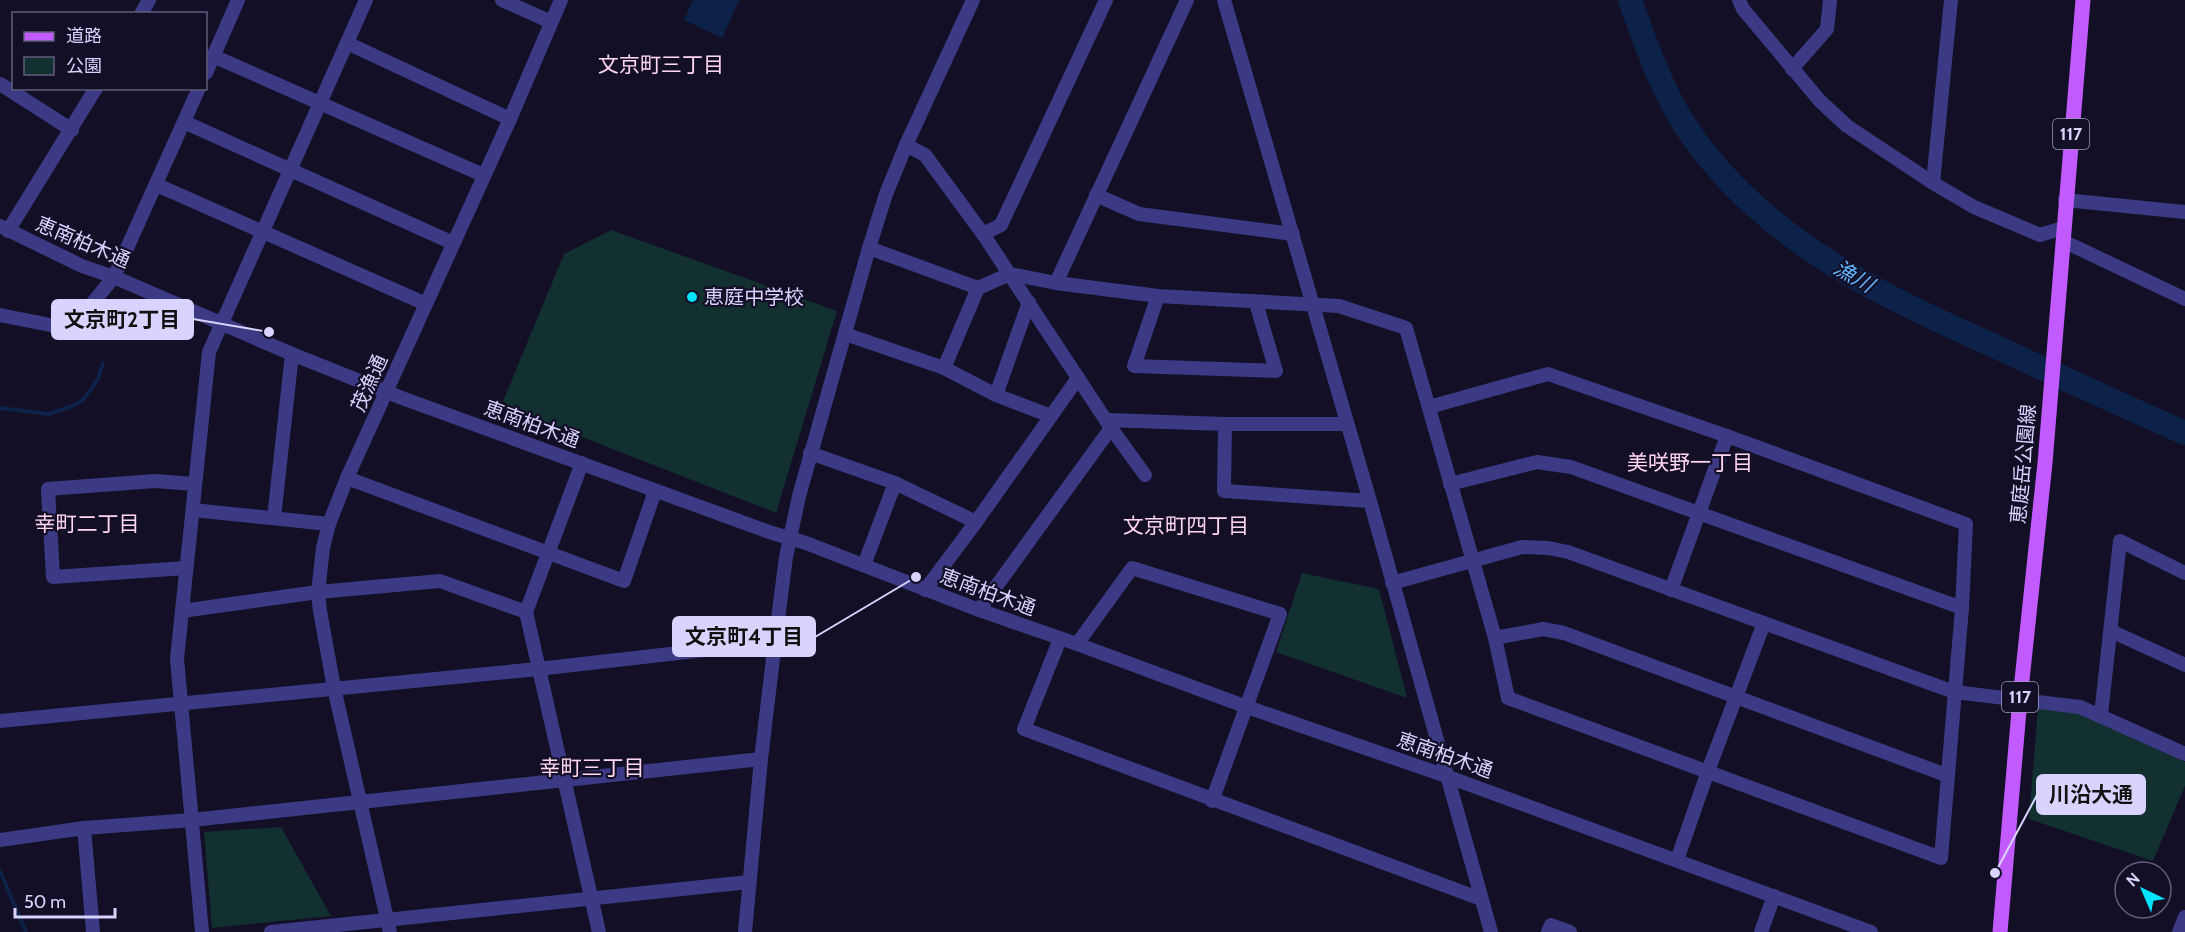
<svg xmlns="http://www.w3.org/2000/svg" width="2185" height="932" font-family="Cabin,'Noto Sans JP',sans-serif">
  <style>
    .green { fill: #12302f }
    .water { fill: #0c2248 }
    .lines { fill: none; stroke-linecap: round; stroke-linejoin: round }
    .stream { stroke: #0c2248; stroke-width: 4 }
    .river { stroke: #0c2248; stroke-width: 24 }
    .minor { stroke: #3d3a85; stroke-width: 14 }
    .major { stroke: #c25bff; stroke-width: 15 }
    .poi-dot { fill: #00e5ff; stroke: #130f26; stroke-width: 2 }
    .labels { text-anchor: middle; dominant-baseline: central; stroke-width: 4.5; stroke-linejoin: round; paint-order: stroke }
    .shield { fill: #130f26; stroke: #9e99be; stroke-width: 1.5 }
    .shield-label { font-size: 18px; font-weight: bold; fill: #d9d4ff }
    .street-label { font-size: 20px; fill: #d9d4ff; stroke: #130f26 }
    .poi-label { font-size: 20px; fill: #d9d4ff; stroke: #130f26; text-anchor: start }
    .neighbourhood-label { font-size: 21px; fill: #ffd6f0; stroke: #130f26 }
    .water-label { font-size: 21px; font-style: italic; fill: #62b6ff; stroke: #130f26 }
    .leader { fill: none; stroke: #d9d4ff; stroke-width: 2 }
    .callout-dot { fill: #d9d4ff; stroke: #130f26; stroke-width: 2 }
    .callout { fill: #d9d4ff; stroke: #d9d4ff; stroke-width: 2 }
    .callout-label { font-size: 21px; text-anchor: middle; font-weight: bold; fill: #111 }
  </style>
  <rect width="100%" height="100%" fill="#130f26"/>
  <g class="green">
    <path d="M611,230L837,311L776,513L513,410L503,401L564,254Z"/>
    <path d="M1302,573L1379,589L1407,698L1276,652Z"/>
    <path d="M2062,706L2185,762V786L2153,861L2029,819L2038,708Z"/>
    <path d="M281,827L331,916L212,928L204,832Z"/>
  </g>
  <path class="water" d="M693,0H739L722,38L684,20Z"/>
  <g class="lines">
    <g class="stream">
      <path d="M0,408L49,414L72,406L83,400L98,379L103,363"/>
      <path d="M0,871L26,932"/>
    </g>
    <path class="river" d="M1630,0C1647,47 1663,95 1692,136C1770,245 1885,297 2003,350C2063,378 2124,406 2185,433"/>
    <g class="minor">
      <path d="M502,0L551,22"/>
      <path d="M1224,0L1370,501L1491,932"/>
      <path d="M1739,0L1743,9L1820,101L1847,126L1933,183L1974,207L2040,235L2063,228"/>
      <path d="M141,14L149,0"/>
      <path d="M347,43L510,119"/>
      <path d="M213,56L483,175"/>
      <path d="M1792,69L1827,29L1830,0"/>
      <path d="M206,73L238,0"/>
      <path d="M0,84L72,130"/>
      <path d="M184,122L453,243"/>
      <path d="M906,145L925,155L983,234L1111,428L1145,475"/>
      <path d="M1933,183L1951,0"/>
      <path d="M157,185L426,304"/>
      <path d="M1096,195L1139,214L1293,234"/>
      <path d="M2065,200L2185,212"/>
      <path d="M0,226L82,266L114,277L292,354L402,398L772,533L806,543L979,610L1077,644L1247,707L1446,776L1871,932"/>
      <path d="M8,231L96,88"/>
      <path d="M983,234L1001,225L1106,0"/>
      <path d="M2063,241L2185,299"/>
      <path d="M869,248L978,288L1010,274L1056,283L1158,296L1339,306L1406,328L1495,638L1508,698L1941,858L1962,608L1966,524L1727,436L1548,374L1429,407"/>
      <path d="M1056,283L1187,0"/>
      <path d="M1158,296L1134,366L1276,371L1256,303"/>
      <path d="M0,315L71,329L114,277L199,88"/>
      <path d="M845,334L944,368L996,395L1051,416"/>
      <path d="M944,368L978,288"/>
      <path d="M996,395L1029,302"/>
      <path d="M1106,420L1225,424H1346"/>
      <path d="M1225,424L1224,491L1370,501"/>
      <path d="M810,453L895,483L976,522"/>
      <path d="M582,463L526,612L599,932"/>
      <path d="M347,478L624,581L655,491"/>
      <path d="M1450,484L1537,462L1571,467L1962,608"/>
      <path d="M193,510L329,524"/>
      <path d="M274,518L292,354"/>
      <path d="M864,565L895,483"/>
      <path d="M186,568L53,577L48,489L155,481L195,484"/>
      <path d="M1392,583L1522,547L1548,548L1568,552L1954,692L2080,707L2185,754"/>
      <path d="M925,590L976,522L1078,378"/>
      <path d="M1671,590L1727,436"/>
      <path d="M979,610L1111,428"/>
      <path d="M182,611L318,592L440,581L526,612"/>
      <path d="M2111,631L2185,665"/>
      <path d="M1495,638L1543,629L1564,633L1946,775"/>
      <path d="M1060,639L1024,729L1481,899"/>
      <path d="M1077,644L1132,568L1280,614L1212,801"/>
      <path d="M2101,715L2120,541L2185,573"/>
      <path d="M0,721L538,669L775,642"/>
      <path d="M84,828L93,932"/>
      <path d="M0,840L84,828L192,820L761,759"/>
      <path d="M1677,860L1708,771L1764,623"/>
      <path d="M202,932L177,659L209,352L366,0"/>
      <path d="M271,932L749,882"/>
      <path d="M390,932L334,688L320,611L318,592L323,548L329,524L347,478L510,119L561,0"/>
      <path d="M745,932L761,759L775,642L786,557L799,496L869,248L886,194L906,145L973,0"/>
      <path d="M1548,932L1551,925L1570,932"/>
      <path d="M1761,932L1774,896"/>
      <path d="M2179,932L2185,917"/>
    </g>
    <path class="major" d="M2000,932L2020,699L2045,463L2083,0"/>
  </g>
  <circle class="poi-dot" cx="692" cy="297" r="6"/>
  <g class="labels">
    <g class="shield">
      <rect x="2053" y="119" width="36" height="30" rx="4.5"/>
      <rect x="2002" y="682" width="36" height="30" rx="4.5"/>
    </g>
    <g class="shield-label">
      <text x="2071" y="134">117</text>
      <text x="2020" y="697">117</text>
    </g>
    <g class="street-label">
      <text transform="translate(83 242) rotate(23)">恵南柏木通</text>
      <text transform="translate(369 383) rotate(-66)">茂漁通</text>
      <text transform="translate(532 424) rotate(20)">恵南柏木通</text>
      <text transform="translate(2023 464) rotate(-85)">恵庭岳公園線</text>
      <text transform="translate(988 592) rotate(20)">恵南柏木通</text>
      <text transform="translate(1445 755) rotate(19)">恵南柏木通</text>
    </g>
    <g class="poi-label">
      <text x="704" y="297">恵庭中学校</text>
    </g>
    <g class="neighbourhood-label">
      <text x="661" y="64">文京町三丁目</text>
      <text x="1690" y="462">美咲野一丁目</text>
      <text x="87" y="523">幸町二丁目</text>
      <text x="1186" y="525">文京町四丁目</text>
      <text x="592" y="767">幸町三丁目</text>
    </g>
    <g class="water-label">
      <text transform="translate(1854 276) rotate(30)">漁川</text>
    </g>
  </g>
  <path class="leader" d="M269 332L193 319M916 577L815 637M1995 873L2037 795"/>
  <g class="callout-dot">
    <circle cx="269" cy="332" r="6"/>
    <circle cx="916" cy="577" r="6"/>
    <circle cx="1995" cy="873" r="6"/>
  </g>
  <g class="callout">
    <rect x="52" y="300" width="141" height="39" rx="6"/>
    <rect x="673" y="617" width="142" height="39" rx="6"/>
    <rect x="2037" y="775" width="108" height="39" rx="6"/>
  </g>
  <g class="callout-label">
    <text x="122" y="327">文京町2丁目</text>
    <text x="744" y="644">文京町4丁目</text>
    <text x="2091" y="802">川沿大通</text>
  </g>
  <rect x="12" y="12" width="195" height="78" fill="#130f26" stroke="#625e7d" stroke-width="1.5"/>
  <rect x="24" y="32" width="30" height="9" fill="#c25bff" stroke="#625e7d" stroke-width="1.5"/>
  <text x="66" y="42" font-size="18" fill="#d9d4ff">道路</text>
  <rect x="24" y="57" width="30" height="18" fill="#12302f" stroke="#625e7d" stroke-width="1.5"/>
  <text x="66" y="72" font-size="18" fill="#d9d4ff">公園</text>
  <g transform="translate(2143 890) rotate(316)"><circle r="28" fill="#130f26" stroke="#625e7d" stroke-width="1.5"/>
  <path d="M0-4.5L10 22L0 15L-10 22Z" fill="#00e5ff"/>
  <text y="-9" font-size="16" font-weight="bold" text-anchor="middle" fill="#d9d4ff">N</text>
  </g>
  <path d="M15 908v9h100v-9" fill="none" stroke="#d9d4ff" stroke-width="3"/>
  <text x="24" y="908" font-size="18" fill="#d9d4ff" stroke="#130f26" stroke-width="4.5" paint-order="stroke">50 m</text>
</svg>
